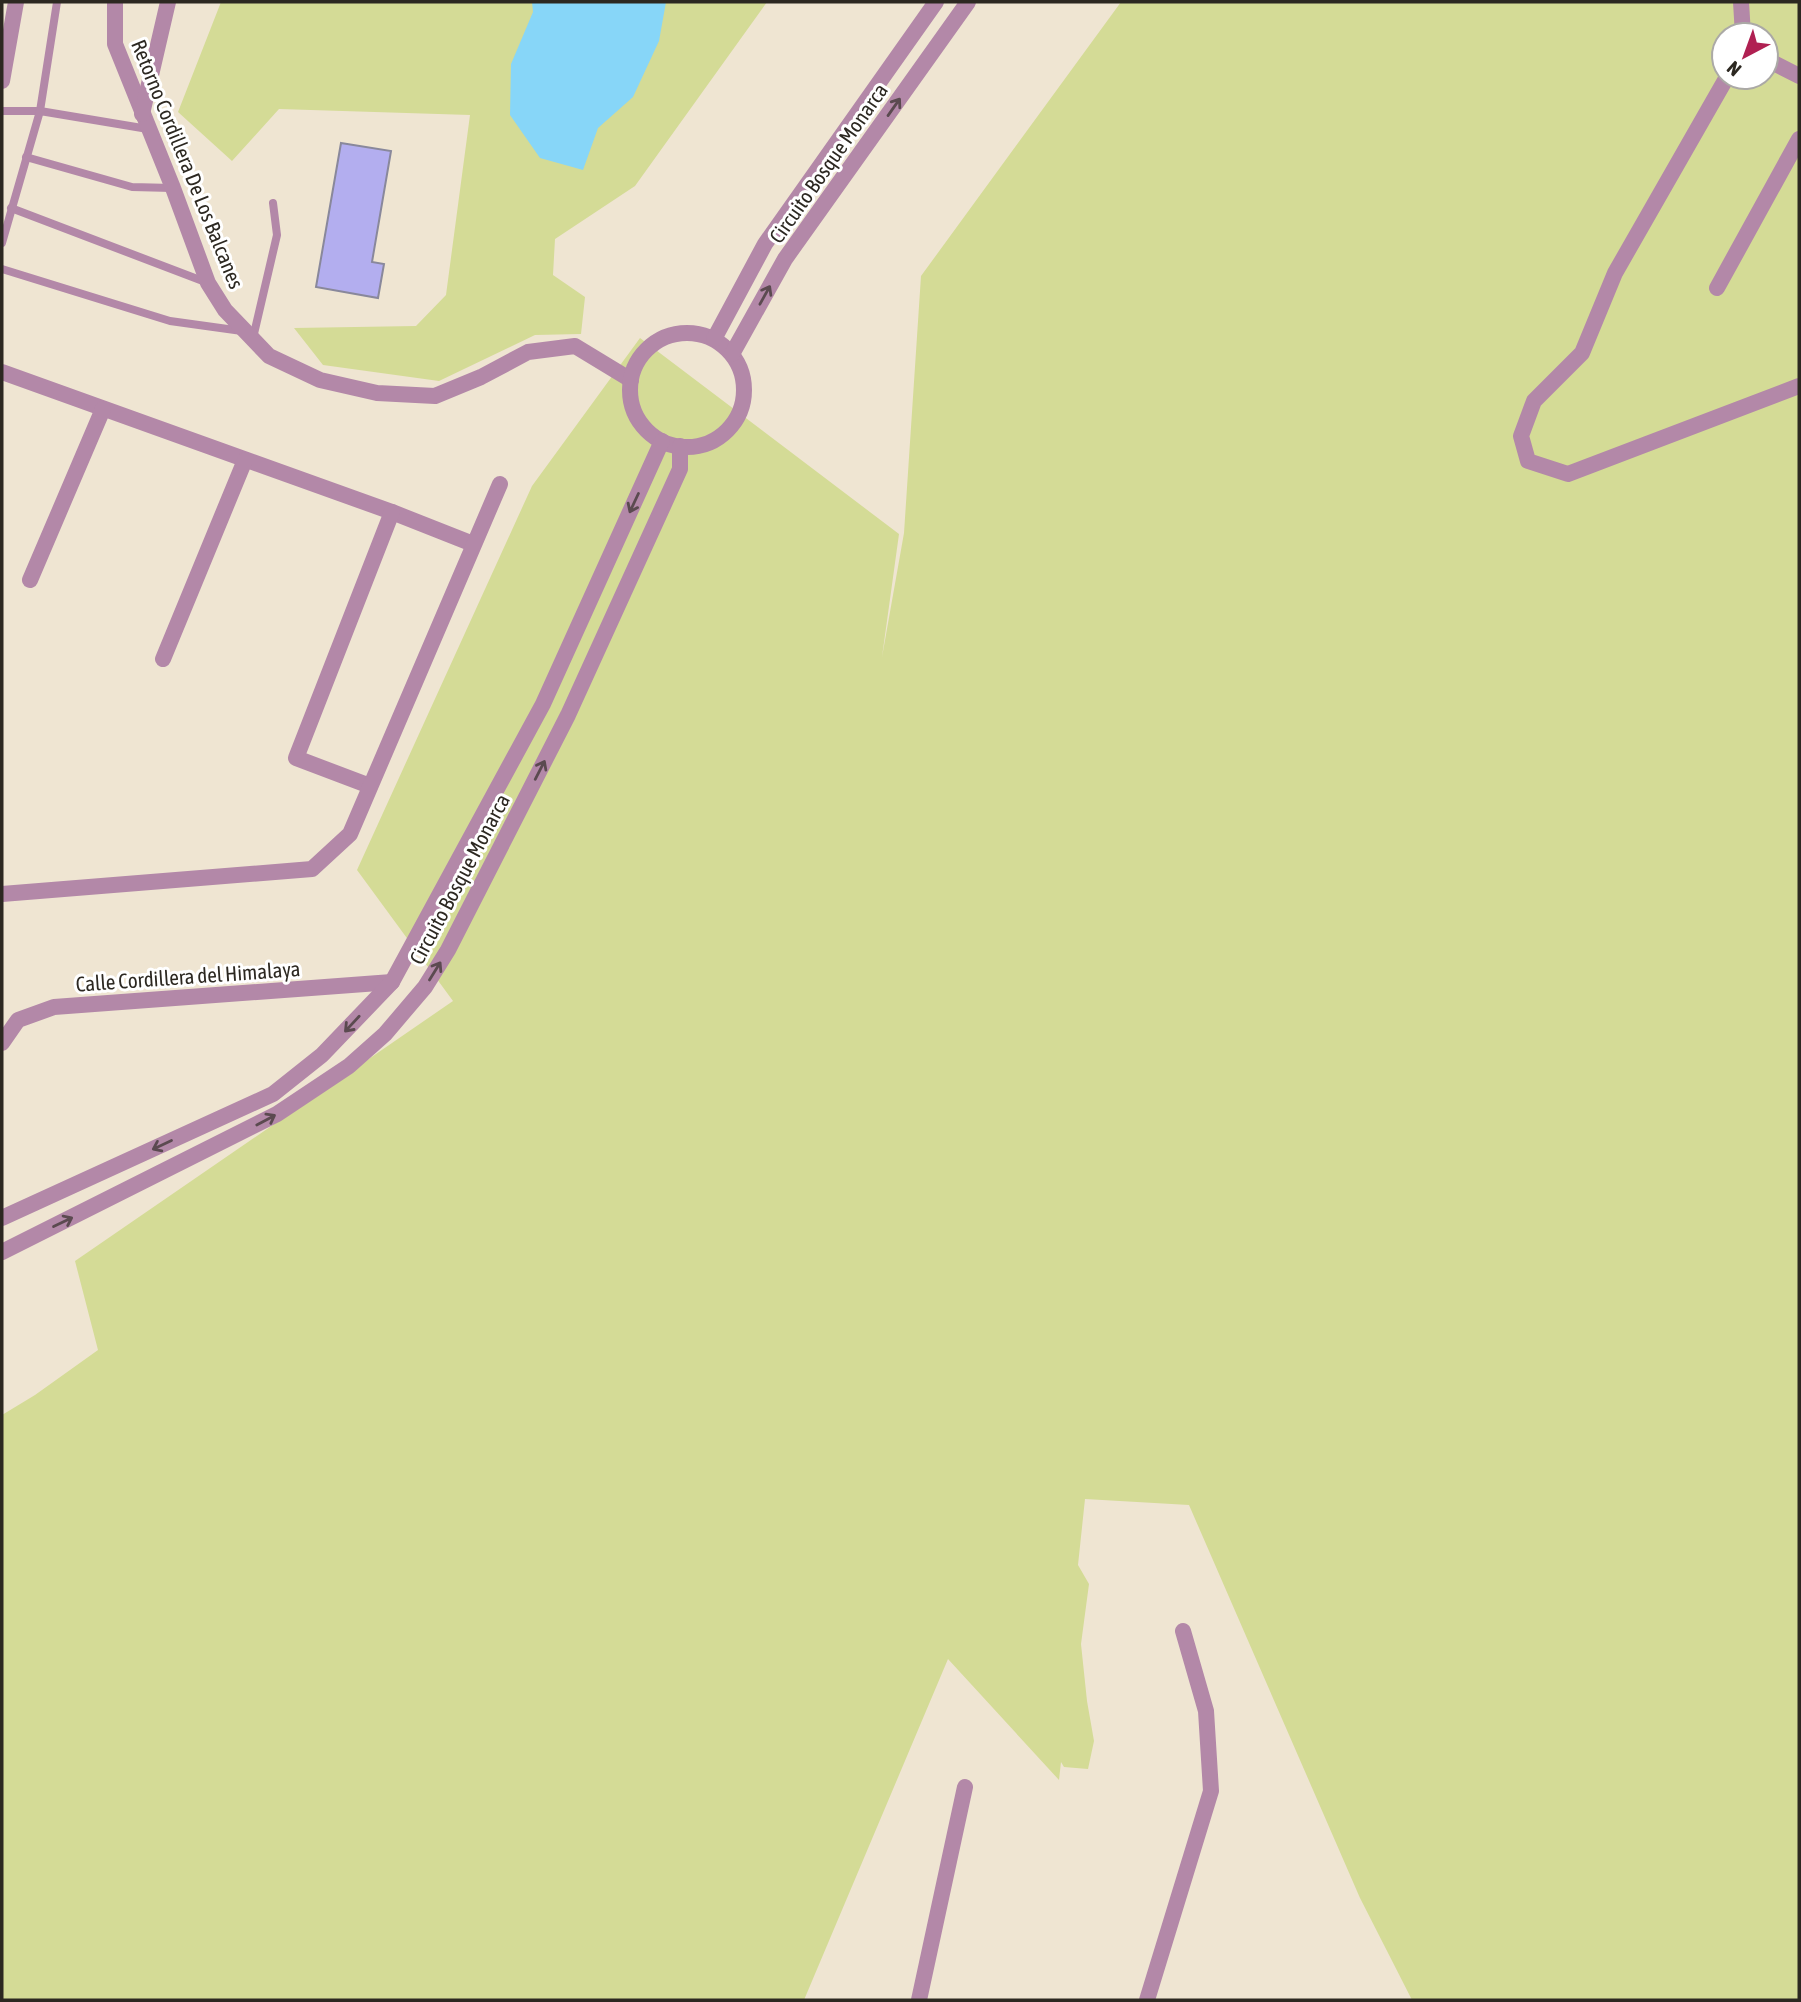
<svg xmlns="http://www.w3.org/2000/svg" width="1801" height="2002" font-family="'Asap Condensed',sans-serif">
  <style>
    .green { fill: #d4db96; fill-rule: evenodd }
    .water { fill: #87d6f8 }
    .building { fill: #b3aeef; stroke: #89889b; stroke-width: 2 }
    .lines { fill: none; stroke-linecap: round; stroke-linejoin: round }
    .lane { stroke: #b388a8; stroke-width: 8 }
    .street { stroke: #b388a8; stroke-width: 16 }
    .oneway { stroke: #5b4a50 }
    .labels { text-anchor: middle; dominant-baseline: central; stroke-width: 6; stroke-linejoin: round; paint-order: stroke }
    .street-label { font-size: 21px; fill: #2c2821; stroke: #fff }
  </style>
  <rect width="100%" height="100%" fill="#efe5d2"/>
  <g class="green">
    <path d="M221,2H767L635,186L555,239L553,275L585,297L581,334L535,335L439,381L323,365L294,328L416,326L446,295L470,115L279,109L232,161L178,112Z"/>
    <path d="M1121,2H1799V2000H1412L1360,1898L1189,1505L1085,1499L1078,1565L1089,1584L1081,1644L1087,1701L1094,1741L1088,1769L1064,1767L1061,1762L1059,1780L948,1659L804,2000H2V1415L35,1395L98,1350L75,1261L453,1001L357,870L532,486L640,338L899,534L882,657L904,533L921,276ZM1724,35H1766V77H1724Z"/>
  </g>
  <path class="water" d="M532,2H666L659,41L633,97L598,128L583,170L540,158L510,115L511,64L533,12Z"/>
  <path class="building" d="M341,143L391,151L372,262L384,264L378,298L316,287Z"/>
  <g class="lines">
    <g class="lane">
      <path d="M2,111H40L57,2"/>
      <path d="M26,157L132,187L172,188"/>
      <path d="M11,208L208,283"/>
      <path d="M2,243L40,111L148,129"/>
      <path d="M2,269L170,321L242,331"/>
      <path d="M253,338L277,235L273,203"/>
    </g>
    <g class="street">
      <path d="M115,2V44L173,188L208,283L225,310L269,356L320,380L377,393L435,396L481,377L528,352L575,346L631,380"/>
      <path d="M1741,2L1743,35"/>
      <path d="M1766,59L1799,76"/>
      <path d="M1727,77L1615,273L1582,353L1534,401L1521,436L1528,461L1568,474L1799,386"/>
      <path d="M2,81L16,2"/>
      <path d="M142,114L168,2"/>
      <path d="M1717,288L1799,139"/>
      <circle cx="687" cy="390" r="57"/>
      <path d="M714,339L765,244L936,2"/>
      <path d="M732,354L785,259L968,2"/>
      <path d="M2,372L392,512L473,544"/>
      <path d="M30,580L103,409"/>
      <path d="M163,659L245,460"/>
      <path d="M370,786L296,758L392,512"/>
      <path d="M2,894L312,869L350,834L500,484"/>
      <path d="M2,1043L18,1020L54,1007L392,982"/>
      <path d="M2,1218L273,1094L322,1055L392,982L543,704L662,441"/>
      <path d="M2,1252L277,1114L349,1066L385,1034L425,987L448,950L568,715L680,469V446"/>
      <path d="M919,2000L965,1787"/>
      <path d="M1147,2000L1211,1791L1206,1711L1183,1631"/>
    </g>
  </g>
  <defs><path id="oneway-shaft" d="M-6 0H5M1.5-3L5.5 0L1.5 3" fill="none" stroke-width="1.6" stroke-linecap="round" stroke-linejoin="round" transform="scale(1.75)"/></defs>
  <g class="oneway">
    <use href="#oneway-shaft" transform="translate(894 107) rotate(-55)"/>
    <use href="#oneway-shaft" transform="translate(765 295) rotate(-61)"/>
    <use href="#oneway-shaft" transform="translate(634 503) rotate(115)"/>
    <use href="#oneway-shaft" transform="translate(540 770) rotate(-63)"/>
    <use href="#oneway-shaft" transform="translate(435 971) rotate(-58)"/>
    <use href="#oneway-shaft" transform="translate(352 1024) rotate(133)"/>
    <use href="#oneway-shaft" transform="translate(266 1120) rotate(-28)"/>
    <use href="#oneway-shaft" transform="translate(162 1145) rotate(155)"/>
    <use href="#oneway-shaft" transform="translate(63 1222) rotate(-26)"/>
  </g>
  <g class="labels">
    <g class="street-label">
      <text transform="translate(828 163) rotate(-55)">Circuito Bosque Monarca</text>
      <text transform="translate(188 164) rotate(68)">Retorno Cordillera De Los Balcanes</text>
      <text transform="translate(459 879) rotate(-62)">Circuito Bosque Monarca</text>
      <text transform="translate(188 976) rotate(-4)">Calle Cordillera del Himalaya</text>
    </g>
  </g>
  <rect width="1801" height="2002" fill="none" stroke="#2c2821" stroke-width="7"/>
  <g transform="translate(1745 56) rotate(221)"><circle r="33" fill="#ffffff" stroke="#aba9a6" stroke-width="2"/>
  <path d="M0-5L12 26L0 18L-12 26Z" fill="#b02052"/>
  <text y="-10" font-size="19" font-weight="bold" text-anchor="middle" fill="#2c2821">N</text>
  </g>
</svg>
